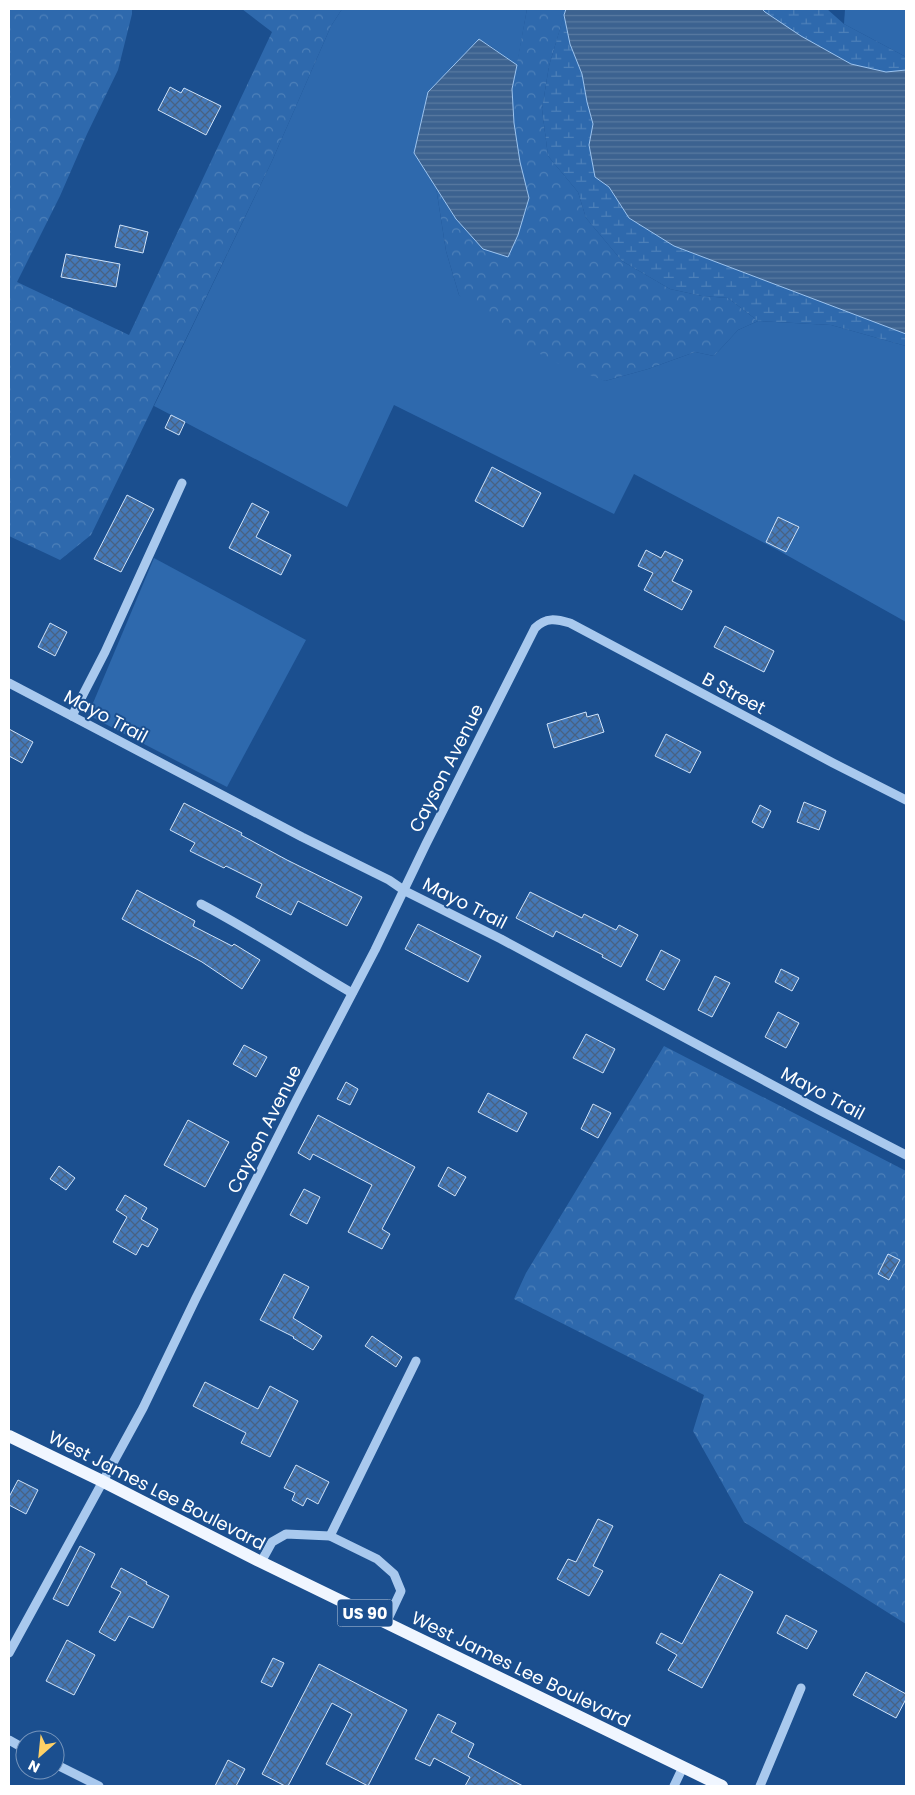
<svg xmlns="http://www.w3.org/2000/svg" width="915" height="1795" font-family="Poppins,sans-serif">
  <style>
    .green { fill: #2e69ad }
    .forest { fill: url(#forest-crowns) }
    .wetland { fill: url(#wetland-marsh) }
    .water { fill: url(#water-rules); stroke: #9cc4f0 }
    .building { fill: url(#building-cross-hatch); stroke: #cfe3fa }
    .lines { fill: none; stroke-linecap: round; stroke-linejoin: round }
    .minor { stroke: #a9c9ee; stroke-width: 9 }
    .major { stroke: #f0f6ff; stroke-width: 12 }
    .labels { text-anchor: middle; dominant-baseline: central; stroke-width: 4; stroke-linejoin: round; paint-order: stroke }
    .shield { fill: #1b4f8f; stroke: #bbcadd; stroke-width: 1 }
    .shield-label { font-size: 16px; font-weight: bold; fill: #fff }
    .street-label { font-size: 18px; fill: #fff; stroke: #1b4f8f }
  </style>
  <defs>
    <pattern id="forest-crowns" width="20" height="18" patternUnits="userSpaceOnUse" patternTransform="scale(1.25)"><rect width="20" height="18" fill="#2e69ad"/><path d="M2 6a3 3 0 1 1 6 0M12 15a3 3 0 1 1 6 0" fill="none" stroke="#4d80b9"/></pattern>
    <pattern id="wetland-marsh" width="20" height="14" patternUnits="userSpaceOnUse" patternTransform="scale(1.25)"><rect width="20" height="14" fill="#2e69ad"/><path d="M1 5h8M5 5V1M11 12h8M15 12V8" fill="none" stroke="#4d80b9"/></pattern>
    <pattern id="water-rules" width="6" height="5" patternUnits="userSpaceOnUse" patternTransform="scale(1.25)"><rect width="6" height="5" fill="#3c6290"/><path d="M0 2.5h6" fill="none" stroke="#597aa1"/></pattern>
    <pattern id="building-cross-hatch" width="8" height="8" patternUnits="userSpaceOnUse" patternTransform="scale(1.25)"><rect width="8" height="8" fill="#4478b7"/><path d="M0 0l8 8M0 8l8-8" fill="none" stroke="#486282"/></pattern>
  </defs>
  <rect width="100%" height="100%" fill="#1b4f8f"/>
  <g class="green">
    <path d="M342,9H527L517,65L492,47L479,39L428,92L414,153L436,187L446,251L459,295L605,381L648,369L695,352L714,356L738,330L758,321L831,325L906,346V622L774,548L634,474L614,514L394,405L347,507L154,406L272,161L331,26Z"/>
    <path d="M845,9H906V57L844,24Z"/>
    <path d="M154,558L306,640L227,787L88,715Z"/>
  </g>
  <g class="forest">
    <path d="M9,9H132V14L118,70L87,134L60,196L17,282L129,335L272,32L242,9H342L331,26L272,161L91,535L60,560L9,536Z"/>
    <path d="M527,9H566L549,66L542,109L548,156L578,192L586,218L622,261L670,289L702,296L728,298L758,321L738,330L714,356L695,352L648,369L605,381L552,361L493,326L459,295L446,251L436,187L456,219L508,257L518,235L529,198L520,162L514,123L512,89Z"/>
    <path d="M664,1046L906,1171V1624L744,1522L693,1431L704,1395L514,1299L526,1273Z"/>
  </g>
  <g class="wetland">
    <path d="M762,9H827L844,24L906,57V70L886,72L851,64L801,36L765,12Z"/>
    <path d="M564,15L570,44L582,74L587,102L593,125L589,145L595,176L609,187L629,218L674,246L906,334V346L831,325L758,321L728,298L702,296L670,289L622,261L586,218L578,192L548,156L542,109L549,66Z"/>
  </g>
  <g class="water">
    <path d="M566,9H762L765,12L801,36L851,64L886,72L906,70V334L674,246L629,218L609,187L595,177L589,145L593,124L587,102L582,74L570,44L564,15Z"/>
    <path d="M479,39L517,65L512,89L514,123L520,162L529,198L518,235L508,257L483,249L456,219L414,153L428,92Z"/>
  </g>
  <g class="building">
    <path d="M170,87L181,93L184,88L221,106L206,135L158,110Z"/>
    <path d="M120,225L148,232L143,253L115,247Z"/>
    <path d="M66,254L120,264L116,287L61,277Z"/>
    <path d="M171,415L185,422L179,435L165,428Z"/>
    <path d="M492,467L541,493L523,527L475,501Z"/>
    <path d="M127,495L154,509L121,572L94,559Z"/>
    <path d="M252,503L269,512L256,537L291,555L281,575L229,548Z"/>
    <path d="M778,517L799,527L786,552L766,542Z"/>
    <path d="M646,550L661,558L665,551L683,560L672,581L692,591L682,610L644,590L653,573L638,566Z"/>
    <path d="M50,623L67,632L55,656L38,647Z"/>
    <path d="M725,626L774,651L764,672L714,647Z"/>
    <path d="M586,712L587,717L598,714L604,732L554,748L547,724Z"/>
    <path d="M9,729L33,742L22,763L9,756Z"/>
    <path d="M666,734L701,752L690,773L655,756Z"/>
    <path d="M804,802L826,811L819,830L797,822Z"/>
    <path d="M184,803L242,833L241,835L287,860L362,897L347,926L298,901L291,915L256,897L262,884L226,866L224,868L190,851L195,843L170,830Z"/>
    <path d="M760,805L771,811L763,828L752,822Z"/>
    <path d="M137,890L195,921L193,926L232,946L234,944L260,960L242,989L202,962L122,919Z"/>
    <path d="M530,892L582,918L584,914L616,930L619,925L638,935L621,967L602,957L603,955L556,931L553,937L516,918Z"/>
    <path d="M418,924L481,956L468,982L405,949Z"/>
    <path d="M661,950L680,960L664,990L646,980Z"/>
    <path d="M781,969L799,978L792,991L775,982Z"/>
    <path d="M715,976L730,983L712,1017L698,1010Z"/>
    <path d="M778,1012L799,1023L786,1048L765,1037Z"/>
    <path d="M586,1034L615,1049L603,1073L573,1058Z"/>
    <path d="M244,1045L267,1057L256,1077L233,1064Z"/>
    <path d="M346,1082L358,1089L350,1105L337,1099Z"/>
    <path d="M488,1093L527,1113L517,1132L478,1112Z"/>
    <path d="M593,1104L611,1113L598,1138L581,1129Z"/>
    <path d="M318,1115L415,1167L382,1229L390,1234L382,1249L348,1232L372,1185L313,1154L310,1160L298,1153Z"/>
    <path d="M188,1120L229,1142L205,1187L164,1165Z"/>
    <path d="M59,1166L75,1178L66,1190L50,1179Z"/>
    <path d="M448,1167L466,1177L455,1196L438,1186Z"/>
    <path d="M304,1189L320,1197L307,1224L290,1215Z"/>
    <path d="M125,1195L147,1208L141,1219L158,1229L148,1247L142,1244L136,1255L113,1242L127,1217L116,1210Z"/>
    <path d="M888,1254L900,1260L889,1280L878,1274Z"/>
    <path d="M284,1274L309,1287L293,1318L322,1336L313,1350L293,1338L294,1337L260,1320Z"/>
    <path d="M372,1336L402,1357L396,1367L365,1346Z"/>
    <path d="M205,1382L258,1409L270,1386L298,1401L270,1457L241,1443L246,1433L193,1406Z"/>
    <path d="M296,1465L329,1482L318,1504L307,1498L303,1506L292,1500L295,1493L284,1488Z"/>
    <path d="M18,1480L38,1490L26,1514L9,1505V1497Z"/>
    <path d="M598,1519L613,1526L593,1566L603,1571L589,1596L557,1579L568,1559L576,1562Z"/>
    <path d="M80,1546L95,1554L68,1606L53,1599Z"/>
    <path d="M121,1568L147,1582L146,1584L169,1596L153,1628L129,1616L115,1641L99,1632L121,1592L111,1587Z"/>
    <path d="M720,1574L753,1592L702,1688L668,1670L677,1655L656,1643L661,1633L682,1644Z"/>
    <path d="M786,1615L817,1631L807,1649L777,1633Z"/>
    <path d="M67,1640L95,1655L74,1695L46,1681Z"/>
    <path d="M273,1658L284,1663L272,1687L261,1682Z"/>
    <path d="M319,1664L407,1710L368,1786L326,1764L352,1714L332,1703L288,1786H285L262,1774Z"/>
    <path d="M866,1672L906,1694V1699L896,1718L853,1695Z"/>
    <path d="M438,1714L456,1723L451,1732L474,1744L468,1757L523,1786H465L470,1777L434,1758L430,1766L415,1759Z"/>
    <path d="M228,1760L245,1769L236,1786H215Z"/>
  </g>
  <g class="lines">
    <g class="minor">
      <path d="M9,683L302,837L389,880L405,891L501,939L819,1110L906,1155"/>
      <path d="M72,716L105,652L182,483"/>
      <path d="M201,904C253,931 302,964 352,993"/>
      <path d="M330,1536L416,1361"/>
      <path d="M261,1562L272,1542L286,1534L330,1536L377,1559L394,1574L401,1591L386,1623"/>
      <path d="M9,1653L143,1408L196,1298L297,1099L375,950L426,844L535,628C546,617 556,619 570,623L833,763L906,800"/>
      <path d="M9,1740L25,1749"/>
      <path d="M55,1764L99,1786"/>
      <path d="M674,1786L683,1767"/>
      <path d="M760,1786L801,1688"/>
    </g>
    <path class="major" d="M9,1436L102,1481L261,1562L722,1786"/>
  </g>
  <g class="labels">
    <rect class="shield" x="337.5" y="1599.5" width="55" height="27" rx="4"/>
    <g class="shield-label">
      <text x="365" y="1613">US 90</text>
    </g>
    <g class="street-label">
      <text transform="translate(734 693) rotate(28)">B Street</text>
      <text transform="translate(106 716) rotate(28)">Mayo Trail</text>
      <text transform="translate(446 768) rotate(-63)">Cayson Avenue</text>
      <text transform="translate(465 903) rotate(27)">Mayo Trail</text>
      <text transform="translate(823 1093) rotate(28)">Mayo Trail</text>
      <text transform="translate(264 1129) rotate(-63)">Cayson Avenue</text>
      <text transform="translate(157 1490) rotate(27)">West James Lee Boulevard</text>
      <text transform="translate(521 1669) rotate(26)">West James Lee Boulevard</text>
    </g>
  </g>
  <rect width="915" height="1795" fill="none" stroke="#ffffff" stroke-width="20"/>
  <g transform="translate(40 1755) rotate(207)"><circle r="24" fill="#1b4f8f" stroke="#7695bc"/>
  <path d="M0-4L9 19L0 12L-9 19Z" fill="#ffd166"/>
  <text y="-8" font-size="14" font-weight="bold" text-anchor="middle" fill="#ffffff">N</text>
  </g>
</svg>
